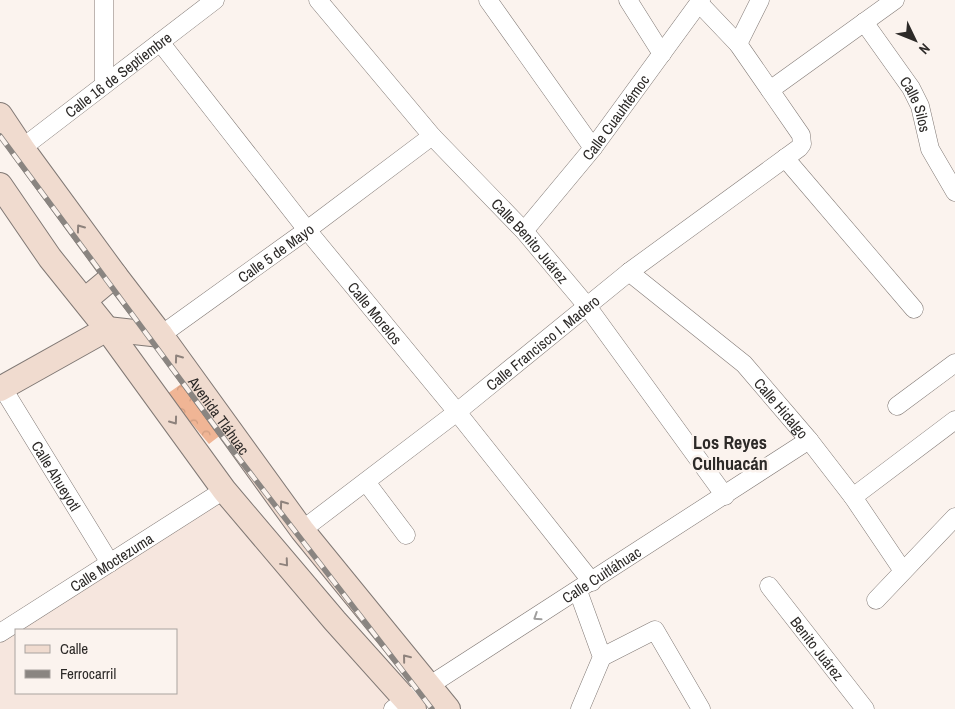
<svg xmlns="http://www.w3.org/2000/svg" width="955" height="709" font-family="'Archivo Narrow',sans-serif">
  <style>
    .built { fill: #f6e6de; fill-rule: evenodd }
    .forest { fill: url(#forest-crowns) }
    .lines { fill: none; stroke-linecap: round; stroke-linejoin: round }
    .street-casing { stroke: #817975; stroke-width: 19 }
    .secondary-casing { stroke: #817975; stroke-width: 26 }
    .street { stroke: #fff; stroke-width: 18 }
    .secondary { stroke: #f0dbcf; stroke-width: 24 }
    .rail-casing { stroke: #8a8581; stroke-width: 5.5 }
    .rail { stroke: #fbf3ee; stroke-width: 4; stroke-dasharray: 11; stroke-linecap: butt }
    .oneway { stroke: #8e827c }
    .oneway2 { stroke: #a09f9e }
    .labels { text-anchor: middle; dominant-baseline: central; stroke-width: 5; stroke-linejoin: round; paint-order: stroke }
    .street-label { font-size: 15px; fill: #2d2a28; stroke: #fbf3ee }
    .quarter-label { font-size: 18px; font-weight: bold; fill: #2d2a28; stroke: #fbf3ee }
  </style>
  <defs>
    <pattern id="forest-crowns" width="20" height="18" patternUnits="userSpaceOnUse" patternTransform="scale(1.25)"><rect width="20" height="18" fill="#f0b595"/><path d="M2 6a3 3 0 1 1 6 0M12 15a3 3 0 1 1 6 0" fill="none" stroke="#ce9c80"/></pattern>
  </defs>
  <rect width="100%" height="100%" fill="#fbf3ee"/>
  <path class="built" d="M224,490L407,700L393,709H0V633ZM16,630H176V693H16Z"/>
  <path class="forest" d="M184,382L222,434L209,444L167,394Z"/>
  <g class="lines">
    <g class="street-casing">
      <g id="street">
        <path id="s1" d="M318,0L432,136L524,231L587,306L725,496"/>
        <path d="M488,0L593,148"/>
        <path d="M628,0L662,54"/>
        <path id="s2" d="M864,22L911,88L920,106L930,149L955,192"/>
        <path id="s3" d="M160,42L307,230L457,412L592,582"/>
        <path d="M738,44L760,0"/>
        <path d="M104,85V0"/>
        <path d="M770,90L895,0"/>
        <path id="s4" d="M22,148L215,0"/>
        <path d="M785,158L914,309"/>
        <path id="s5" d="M524,231L593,148L701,0"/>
        <path id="s6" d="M629,272L744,364L809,440L853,497L903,571"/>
        <path id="s7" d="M161,335L307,230L432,136"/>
        <path id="s8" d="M2,387L110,563"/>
        <path d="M897,406L955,363"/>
        <path d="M366,482L406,535"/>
        <path d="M853,497L955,420"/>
        <path id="s9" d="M302,530L457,412L629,272L799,148L802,144L801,135L738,44L699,3"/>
        <path id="s10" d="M769,586L865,709"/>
        <path d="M578,591L602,657L580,709"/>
        <path d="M876,600L955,517"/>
        <path id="s11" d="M0,633L224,490"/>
        <path d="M602,657L655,630L701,709"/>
        <path id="s12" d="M393,709L809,440"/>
      </g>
    </g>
    <g class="secondary-casing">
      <g id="secondary">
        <path id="s13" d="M0,115L22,148L115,275L161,335L302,530L448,709"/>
        <path d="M0,185L50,258L107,329L224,490L335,621L414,709"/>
        <path d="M85,300L115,275"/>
        <path d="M0,389L107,329L161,335"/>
      </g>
    </g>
    <use href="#street" class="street"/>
    <use href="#secondary" class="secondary"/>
    <g class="rail-casing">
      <path id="rail" d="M0,136L234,452L432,709"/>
    </g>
    <use href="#rail" class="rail"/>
  </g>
  <defs><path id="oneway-chevron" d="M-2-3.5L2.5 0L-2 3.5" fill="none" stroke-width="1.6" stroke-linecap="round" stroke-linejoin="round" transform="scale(1.25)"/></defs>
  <g class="oneway">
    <use href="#oneway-chevron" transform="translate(80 228) rotate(-126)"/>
    <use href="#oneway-chevron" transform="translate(178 358) rotate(-126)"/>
    <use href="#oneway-chevron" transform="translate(174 421) rotate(54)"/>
    <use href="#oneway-chevron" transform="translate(283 504) rotate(-126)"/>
    <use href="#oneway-chevron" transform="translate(285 563) rotate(50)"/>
    <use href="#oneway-chevron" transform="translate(406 658) rotate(-129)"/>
  </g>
  <use class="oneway2" href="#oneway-chevron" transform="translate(537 617) rotate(147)"/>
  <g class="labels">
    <g class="street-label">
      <text stroke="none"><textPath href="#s4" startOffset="121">Calle 16 de Septiembre</textPath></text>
      <text stroke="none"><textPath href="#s2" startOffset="98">Calle Silos</textPath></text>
      <text stroke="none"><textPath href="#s5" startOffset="146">Calle Cuauhtémoc</textPath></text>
      <text stroke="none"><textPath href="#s1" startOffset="321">Calle Benito Juárez</textPath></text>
      <text stroke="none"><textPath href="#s7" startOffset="141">Calle 5 de Mayo</textPath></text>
      <text stroke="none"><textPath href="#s3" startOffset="346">Calle Morelos</textPath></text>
      <text stroke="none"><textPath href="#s9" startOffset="305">Calle Francisco I. Madero</textPath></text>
      <text stroke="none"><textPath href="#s6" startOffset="205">Calle Hidalgo</textPath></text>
      <text stroke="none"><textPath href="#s13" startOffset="372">Avenida Tláhuac</textPath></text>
      <text stroke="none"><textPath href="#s8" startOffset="104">Calle Ahueyotl</textPath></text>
      <text stroke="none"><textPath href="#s11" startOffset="132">Calle Moctezuma</textPath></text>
      <text stroke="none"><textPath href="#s12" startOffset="248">Calle Cuitláhuac</textPath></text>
      <text stroke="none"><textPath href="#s10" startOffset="79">Benito Juárez</textPath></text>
    </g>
    <g class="quarter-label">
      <text x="730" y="442">Los Reyes<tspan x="730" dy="21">Culhuacán</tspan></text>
    </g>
  </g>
  <rect x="15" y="629" width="162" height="65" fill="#fbf3ee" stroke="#a9a39f"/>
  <rect x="25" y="645" width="25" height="8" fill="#f0dbcf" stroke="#a9a39f"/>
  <text x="60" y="654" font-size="15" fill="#2d2a28">Calle</text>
  <rect x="25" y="670" width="25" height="8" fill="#8a8581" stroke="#a9a39f"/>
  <text x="60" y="679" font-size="15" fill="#2d2a28">Ferrocarril</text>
  <g transform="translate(915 40) rotate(133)" stroke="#fbf3ee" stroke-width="4" paint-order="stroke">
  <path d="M0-4L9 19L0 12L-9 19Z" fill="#2d2a28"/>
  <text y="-8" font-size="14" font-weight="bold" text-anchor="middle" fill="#2d2a28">N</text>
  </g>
</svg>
